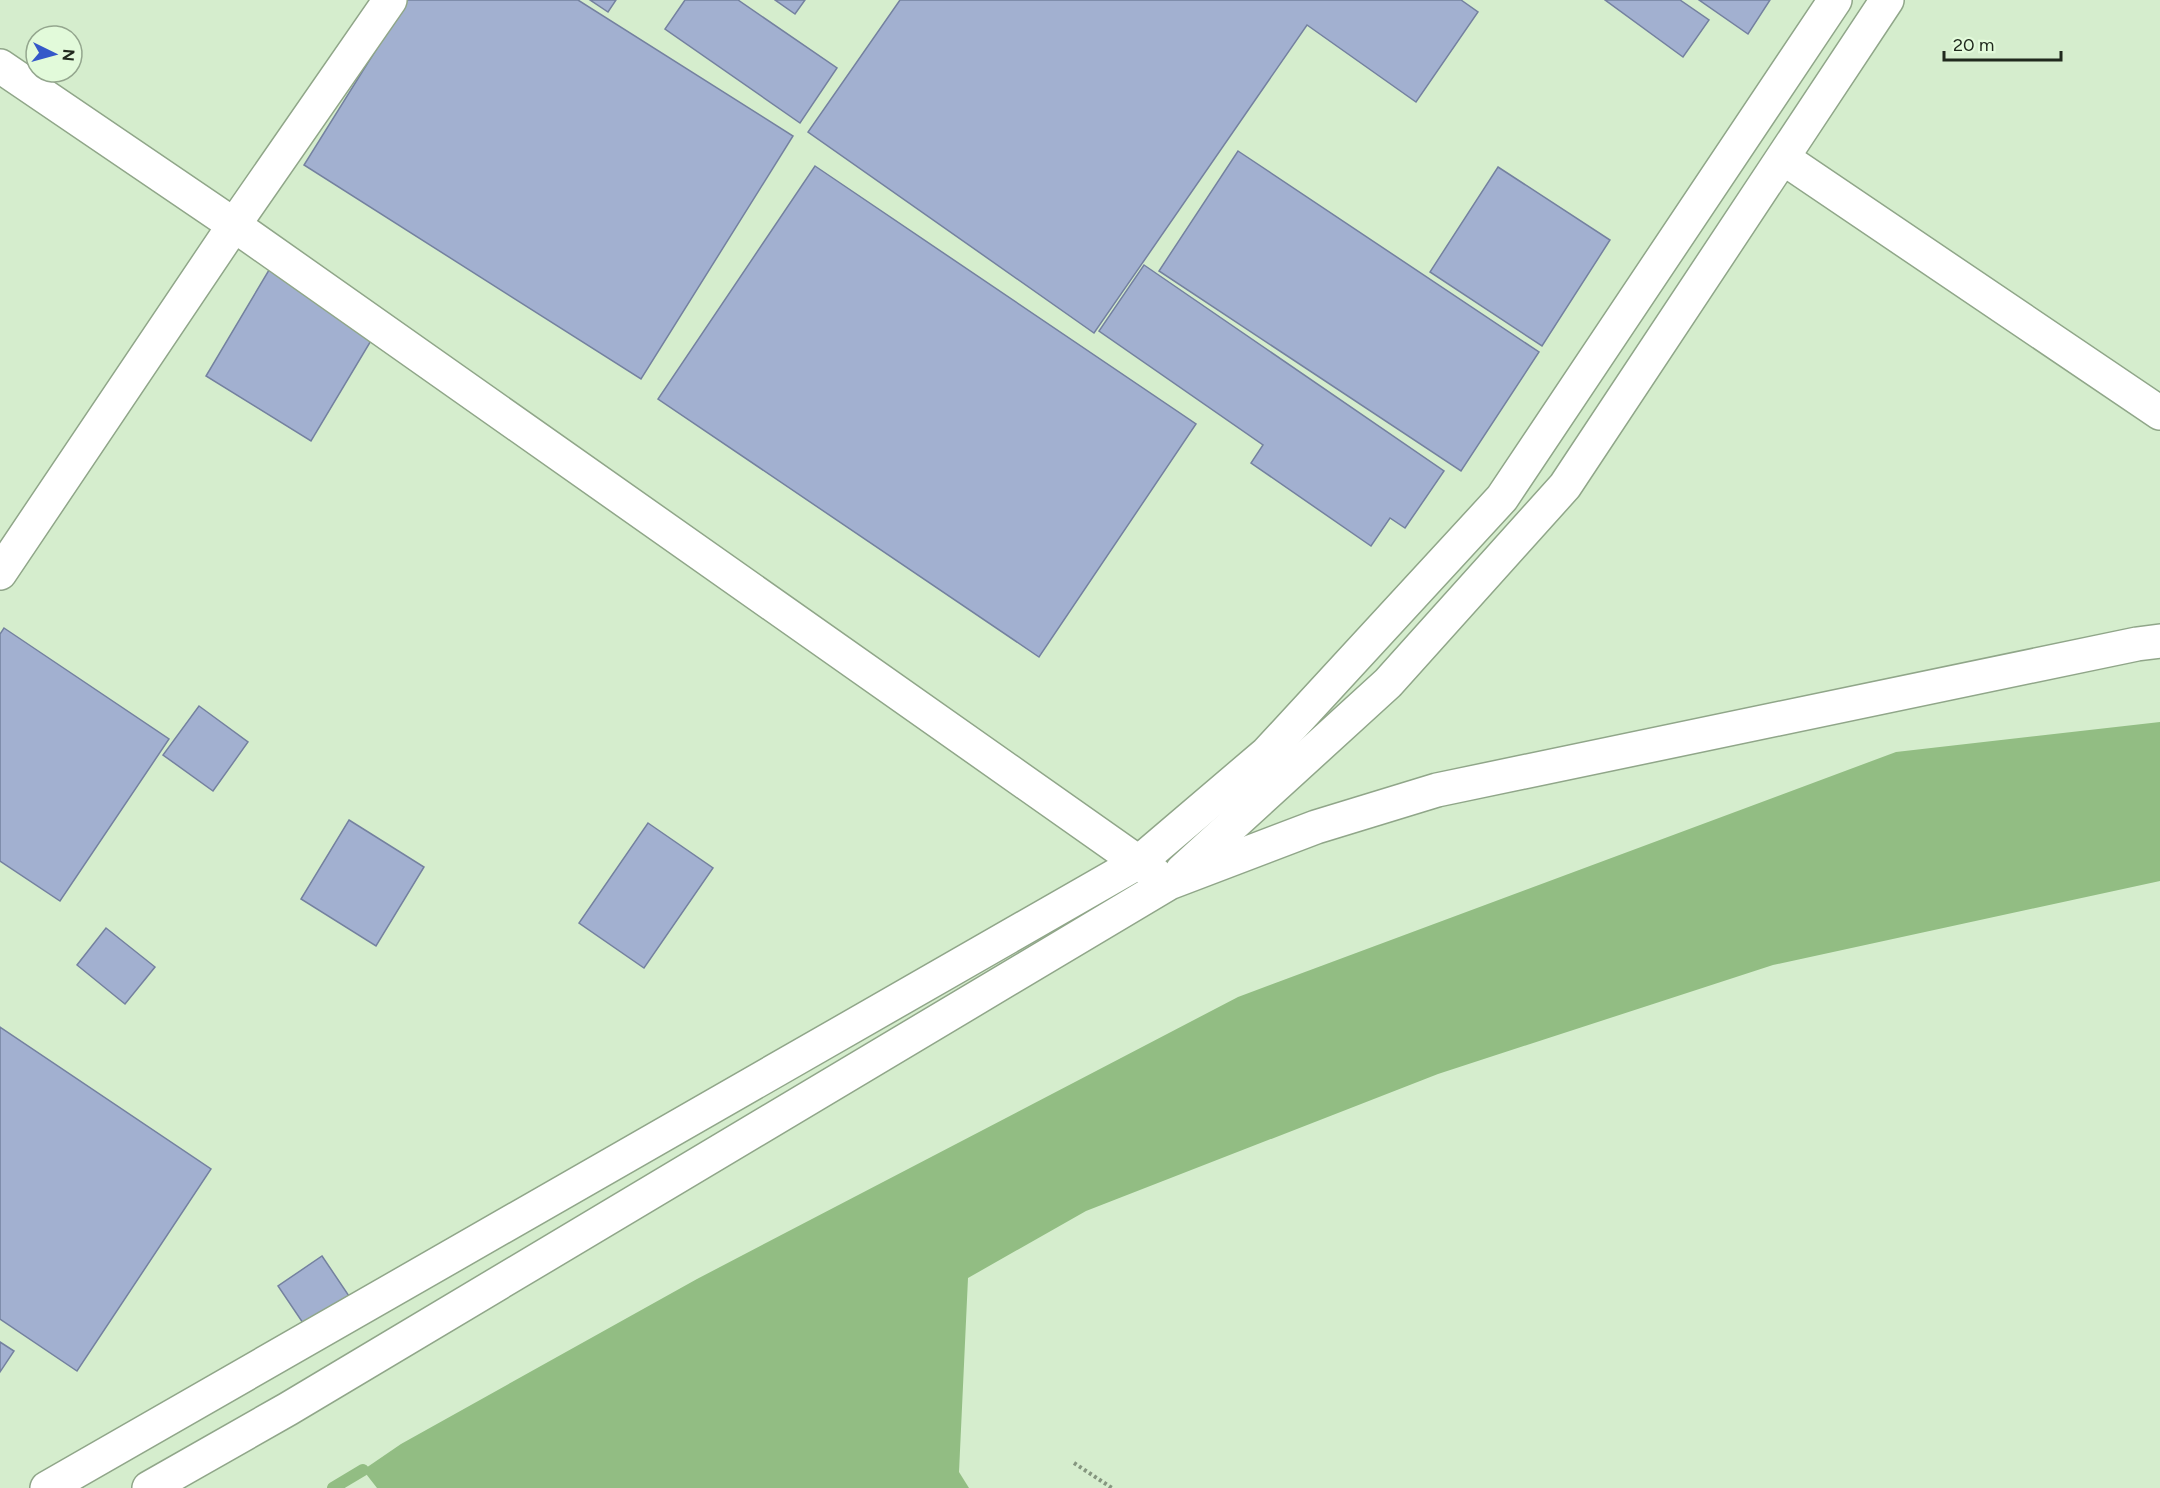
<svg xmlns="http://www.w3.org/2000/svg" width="2160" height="1488" font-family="Figtree,sans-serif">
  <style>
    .water { fill: #92bd83 }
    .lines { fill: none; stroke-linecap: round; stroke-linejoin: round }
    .stream { stroke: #92bd83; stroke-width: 12 }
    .building { fill: #a2b0d0; stroke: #74819f; stroke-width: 1.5 }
    .secondary-casing { stroke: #90a689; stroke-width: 36 }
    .path { stroke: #85967f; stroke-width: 4; stroke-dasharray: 3 3; stroke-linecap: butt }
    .secondary { stroke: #fff; stroke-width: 33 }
  </style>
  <rect width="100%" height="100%" fill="#d5edcd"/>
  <path class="water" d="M2160,722V881L1773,965L1438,1074L1086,1211L968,1278L959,1472L969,1488H377L363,1470L401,1444L697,1279L1238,997L1896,752Z"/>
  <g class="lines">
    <path class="stream" d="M333,1488L363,1470"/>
  </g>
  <g class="building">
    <path d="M407,0H578L793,136L641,379L304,165Z"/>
    <path d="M590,0H616L608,12Z"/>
    <path d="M685,0H738L837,68L800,123L665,29Z"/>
    <path d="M775,0H805L795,14Z"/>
    <path d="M900,0H1461L1478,12L1416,102L1307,25L1094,333L808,132Z"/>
    <path d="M1605,0H1680L1709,20L1683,57Z"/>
    <path d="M1699,0H1770L1748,34Z"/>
    <path d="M1238,151L1539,352L1461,471L1159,271Z"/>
    <path d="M815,166L1196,424L1039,657L658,399Z"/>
    <path d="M1498,167L1610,240L1542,346L1430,272Z"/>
    <path d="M272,265L378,329L311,441L206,376Z"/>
    <path d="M1144,265L1444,471L1405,528L1390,518L1371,546L1251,463L1263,445L1099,331Z"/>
    <path d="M4,628L169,739L60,901L0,861V634Z"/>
    <path d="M199,706L248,742L213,791L163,755Z"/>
    <path d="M349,820L424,867L376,946L301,899Z"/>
    <path d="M648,823L713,868L644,968L579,923Z"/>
    <path d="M106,928L155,967L125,1004L77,965Z"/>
    <path d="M0,1027L211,1169L77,1371L0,1319Z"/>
    <path d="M322,1256L349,1296L305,1326L278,1286Z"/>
    <path d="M0,1342L14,1351L0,1372Z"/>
  </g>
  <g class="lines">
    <g class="secondary-casing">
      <g id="secondary">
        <path d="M0,66L234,225L1155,874"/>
        <path d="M1783,158L2160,413"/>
        <path d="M0,573L234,225L390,0"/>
        <path d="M1182,871L1388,683L1565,486L1887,0"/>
        <path d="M47,1488L1139,862L1267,753L1502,498L1835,0"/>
        <path d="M149,1488L288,1409L1169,883L1316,827L1437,790L2137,644L2160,641"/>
      </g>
    </g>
    <path class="path" d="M1074,1463L1112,1488"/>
    <use href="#secondary" class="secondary"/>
  </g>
  <g transform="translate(54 54) rotate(95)"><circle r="28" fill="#e2fada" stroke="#94a68e" stroke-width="1.5"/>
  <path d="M0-4.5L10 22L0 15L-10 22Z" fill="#3558c9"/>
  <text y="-9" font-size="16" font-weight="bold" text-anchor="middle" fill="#20291d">N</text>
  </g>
  <path d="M1944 51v9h117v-9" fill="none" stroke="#20291d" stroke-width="3"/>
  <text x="1953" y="51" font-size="18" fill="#20291d" stroke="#e2fada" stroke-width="4.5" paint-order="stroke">20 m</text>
</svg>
